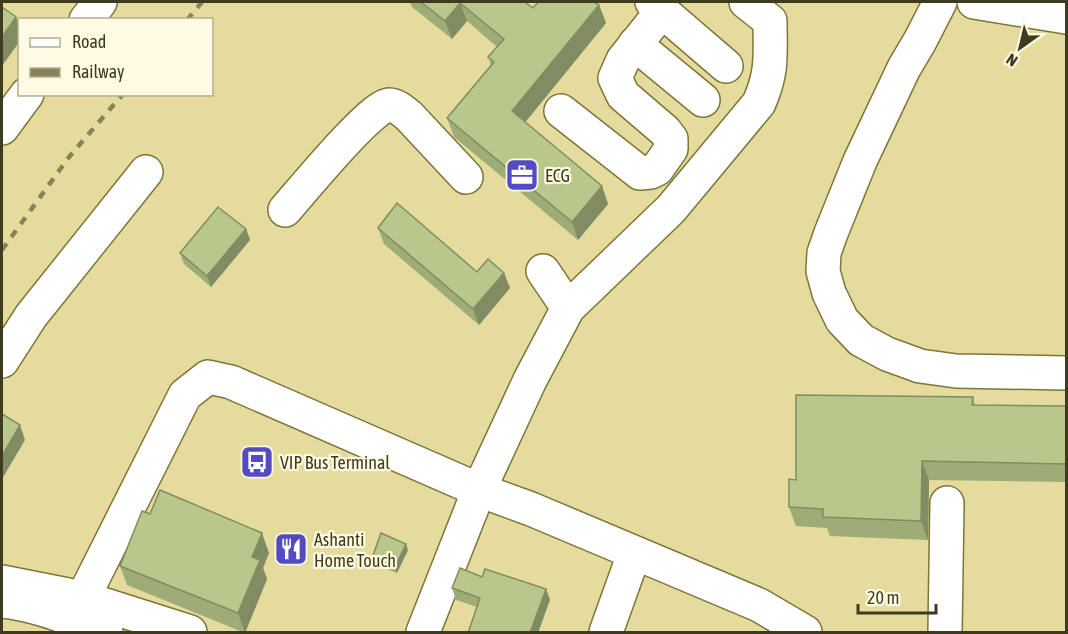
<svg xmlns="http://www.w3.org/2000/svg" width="1068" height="634" font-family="'Asap Condensed',sans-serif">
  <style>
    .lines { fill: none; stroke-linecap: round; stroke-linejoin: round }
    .minor-casing { stroke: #7e7539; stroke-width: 36 }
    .major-casing { stroke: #7e7539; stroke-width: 36 }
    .minor { stroke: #fff; stroke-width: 33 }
    .major { stroke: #fff; stroke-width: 33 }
    .rail { stroke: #878257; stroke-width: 4.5; stroke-dasharray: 8 8; stroke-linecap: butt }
    .wall { fill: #9eac78 }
    .shaded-wall { fill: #818c62 }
    .building { fill: #b8c88c; stroke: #818c62; stroke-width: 1.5 }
    .labels { text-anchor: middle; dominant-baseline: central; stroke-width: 4.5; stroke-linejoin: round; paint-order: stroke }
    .poi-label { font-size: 18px; fill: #3e3b21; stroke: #fefbe2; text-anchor: start }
  </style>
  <rect width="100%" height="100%" fill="#e4db9c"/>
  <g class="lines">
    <g class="minor-casing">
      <g id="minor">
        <path d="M940,2L920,41L904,68L860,161L831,233L824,253L823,271L829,293L842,320L861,340L887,354L920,366L956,371L1066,373"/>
        <path d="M974,2L1066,17"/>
        <path d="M662,11L726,66"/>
        <path d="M86,20L100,2"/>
        <path d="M635,44L703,100"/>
        <path d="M561,111L640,173L651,172L657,169L671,149V139L665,131L623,95L615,78L623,60L662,11L652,2"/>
        <path d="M2,128L27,94"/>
        <path d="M285,210C300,193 372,105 389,105C396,105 403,111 409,116L466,177"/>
        <path d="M543,271L568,308"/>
        <path d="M2,361L31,316L146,172"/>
        <path d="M2,582L83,598"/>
        <path d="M190,632L83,598L185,395L208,377L231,382L479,490L531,509L759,605L805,632"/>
        <path d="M423,632L479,490L530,380L568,308L671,209L759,103C773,71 770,55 770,21L746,2"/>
        <path d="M606,632L634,554"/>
        <path d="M945,632L947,503"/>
      </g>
    </g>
    <g class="major-casing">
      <path id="major" d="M2,601C37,604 72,620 106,632"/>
    </g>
    <use href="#minor" class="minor"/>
    <use href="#major" class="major"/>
    <g class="rail">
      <path d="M187,20L202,2"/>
      <path d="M2,250L69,157L123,94"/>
    </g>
  </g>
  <g class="wall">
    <path d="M410,2H525L533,8L599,5L606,23L525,122L602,186L608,204L578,240L454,137L447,118L491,65L488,57L497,47L467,21L452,39L412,7Z"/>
    <path d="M378,228L477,272L504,273L510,288L479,325L384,244Z"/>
    <path d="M246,229L250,240L211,287L184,264L180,253Z"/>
    <path d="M973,397L975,405L1066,406V482L929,480L928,540L830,536L827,528L796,526L789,507Z"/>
    <path d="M150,514L269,553L263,568L267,579L245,633L127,585L120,566Z"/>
    <path d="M408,550L397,573L374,564L372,558Z"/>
    <path d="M482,577L546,589L550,600L477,607L456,600L452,588Z"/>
  </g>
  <g class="shaded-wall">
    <path d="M460,3L467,21L452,39L445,21Z"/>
    <path d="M599,5L606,23L519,130L512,111Z"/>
    <path d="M16,17L20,27V41L2,66V37Z"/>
    <path d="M602,186L608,204L578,240L572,222Z"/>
    <path d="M246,229L250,240L211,287L207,276Z"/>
    <path d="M504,273L510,288L479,325L473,309Z"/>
    <path d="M20,425L25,440L2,479V456Z"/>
    <path d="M922,461L929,480L928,540L921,521Z"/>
    <path d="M262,533L269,553L263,568L267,579L245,633L238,613L252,557Z"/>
    <path d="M406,544L408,550L397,573L395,567Z"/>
    <path d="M546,589L550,600L538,633H530Z"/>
  </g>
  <g class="building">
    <path d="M421,2H525L533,8L538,2H594L599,5L512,111L602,186L572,222L447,118L494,62L488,57L504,39L460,3L445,21Z"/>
    <path d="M2,7L16,17L2,37Z"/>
    <path d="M397,203L477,272L488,259L504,273L473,309L378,228Z"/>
    <path d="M218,207L246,229L207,276L180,253Z"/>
    <path d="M796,395L973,397L972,405L1066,406V464L922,461L921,521L823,517V509L789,507V479L796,480Z"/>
    <path d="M2,414L20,425L2,456Z"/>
    <path d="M160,490L262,533L252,557L260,560L238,613L120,566L142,511L150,514Z"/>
    <path d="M381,533L406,544L395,567L372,558Z"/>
    <path d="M460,568L482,577L485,569L546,589L530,633H468L480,598L452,588Z"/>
  </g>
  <defs>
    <g id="office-square" transform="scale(1.725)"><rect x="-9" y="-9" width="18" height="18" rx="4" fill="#544bc3" stroke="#fefbe2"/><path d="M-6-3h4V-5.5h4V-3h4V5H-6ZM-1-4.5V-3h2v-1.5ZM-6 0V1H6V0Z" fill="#fff"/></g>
    <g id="bus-square" transform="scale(1.725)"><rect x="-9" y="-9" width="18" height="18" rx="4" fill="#544bc3" stroke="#fefbe2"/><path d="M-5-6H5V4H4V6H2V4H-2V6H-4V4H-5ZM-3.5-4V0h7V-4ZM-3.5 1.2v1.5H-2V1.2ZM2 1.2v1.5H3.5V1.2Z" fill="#fff"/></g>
    <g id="restaurant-square" transform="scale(1.725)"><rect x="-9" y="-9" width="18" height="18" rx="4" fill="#544bc3" stroke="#fefbe2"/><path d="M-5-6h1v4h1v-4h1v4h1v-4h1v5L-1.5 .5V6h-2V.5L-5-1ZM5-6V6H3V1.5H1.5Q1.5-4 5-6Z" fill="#fff"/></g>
  </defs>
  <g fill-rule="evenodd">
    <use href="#office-square" x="522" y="175"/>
    <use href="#bus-square" x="257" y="462"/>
    <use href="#restaurant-square" x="291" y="549"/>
  </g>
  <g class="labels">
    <g class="poi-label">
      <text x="545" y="175">ECG</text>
      <text x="280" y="462">VIP Bus Terminal</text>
      <text x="314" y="539">Ashanti<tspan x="314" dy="21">Home Touch</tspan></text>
    </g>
  </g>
  <rect width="1068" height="634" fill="none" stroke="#3e3b21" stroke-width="6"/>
  <rect x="18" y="18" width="195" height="78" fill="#fefbe2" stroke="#b1ae95" stroke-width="1.5"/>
  <rect x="30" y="38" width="30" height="9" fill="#ffffff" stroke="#b1ae95" stroke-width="1.5"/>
  <text x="72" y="48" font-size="18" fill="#3e3b21">Road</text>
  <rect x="30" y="68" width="30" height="9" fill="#878257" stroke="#b1ae95" stroke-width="1.5"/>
  <text x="72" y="78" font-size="18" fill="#3e3b21">Railway</text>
  <g transform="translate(1020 48) rotate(214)" stroke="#fefbe2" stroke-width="4.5" paint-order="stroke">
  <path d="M0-4.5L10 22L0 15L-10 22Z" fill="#3e3b21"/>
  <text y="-9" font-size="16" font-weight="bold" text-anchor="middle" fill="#3e3b21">N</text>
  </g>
  <path d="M858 604v9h78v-9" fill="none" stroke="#3e3b21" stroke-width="3"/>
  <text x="867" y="604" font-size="18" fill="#3e3b21" stroke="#fefbe2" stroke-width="4.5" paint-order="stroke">20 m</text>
</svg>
